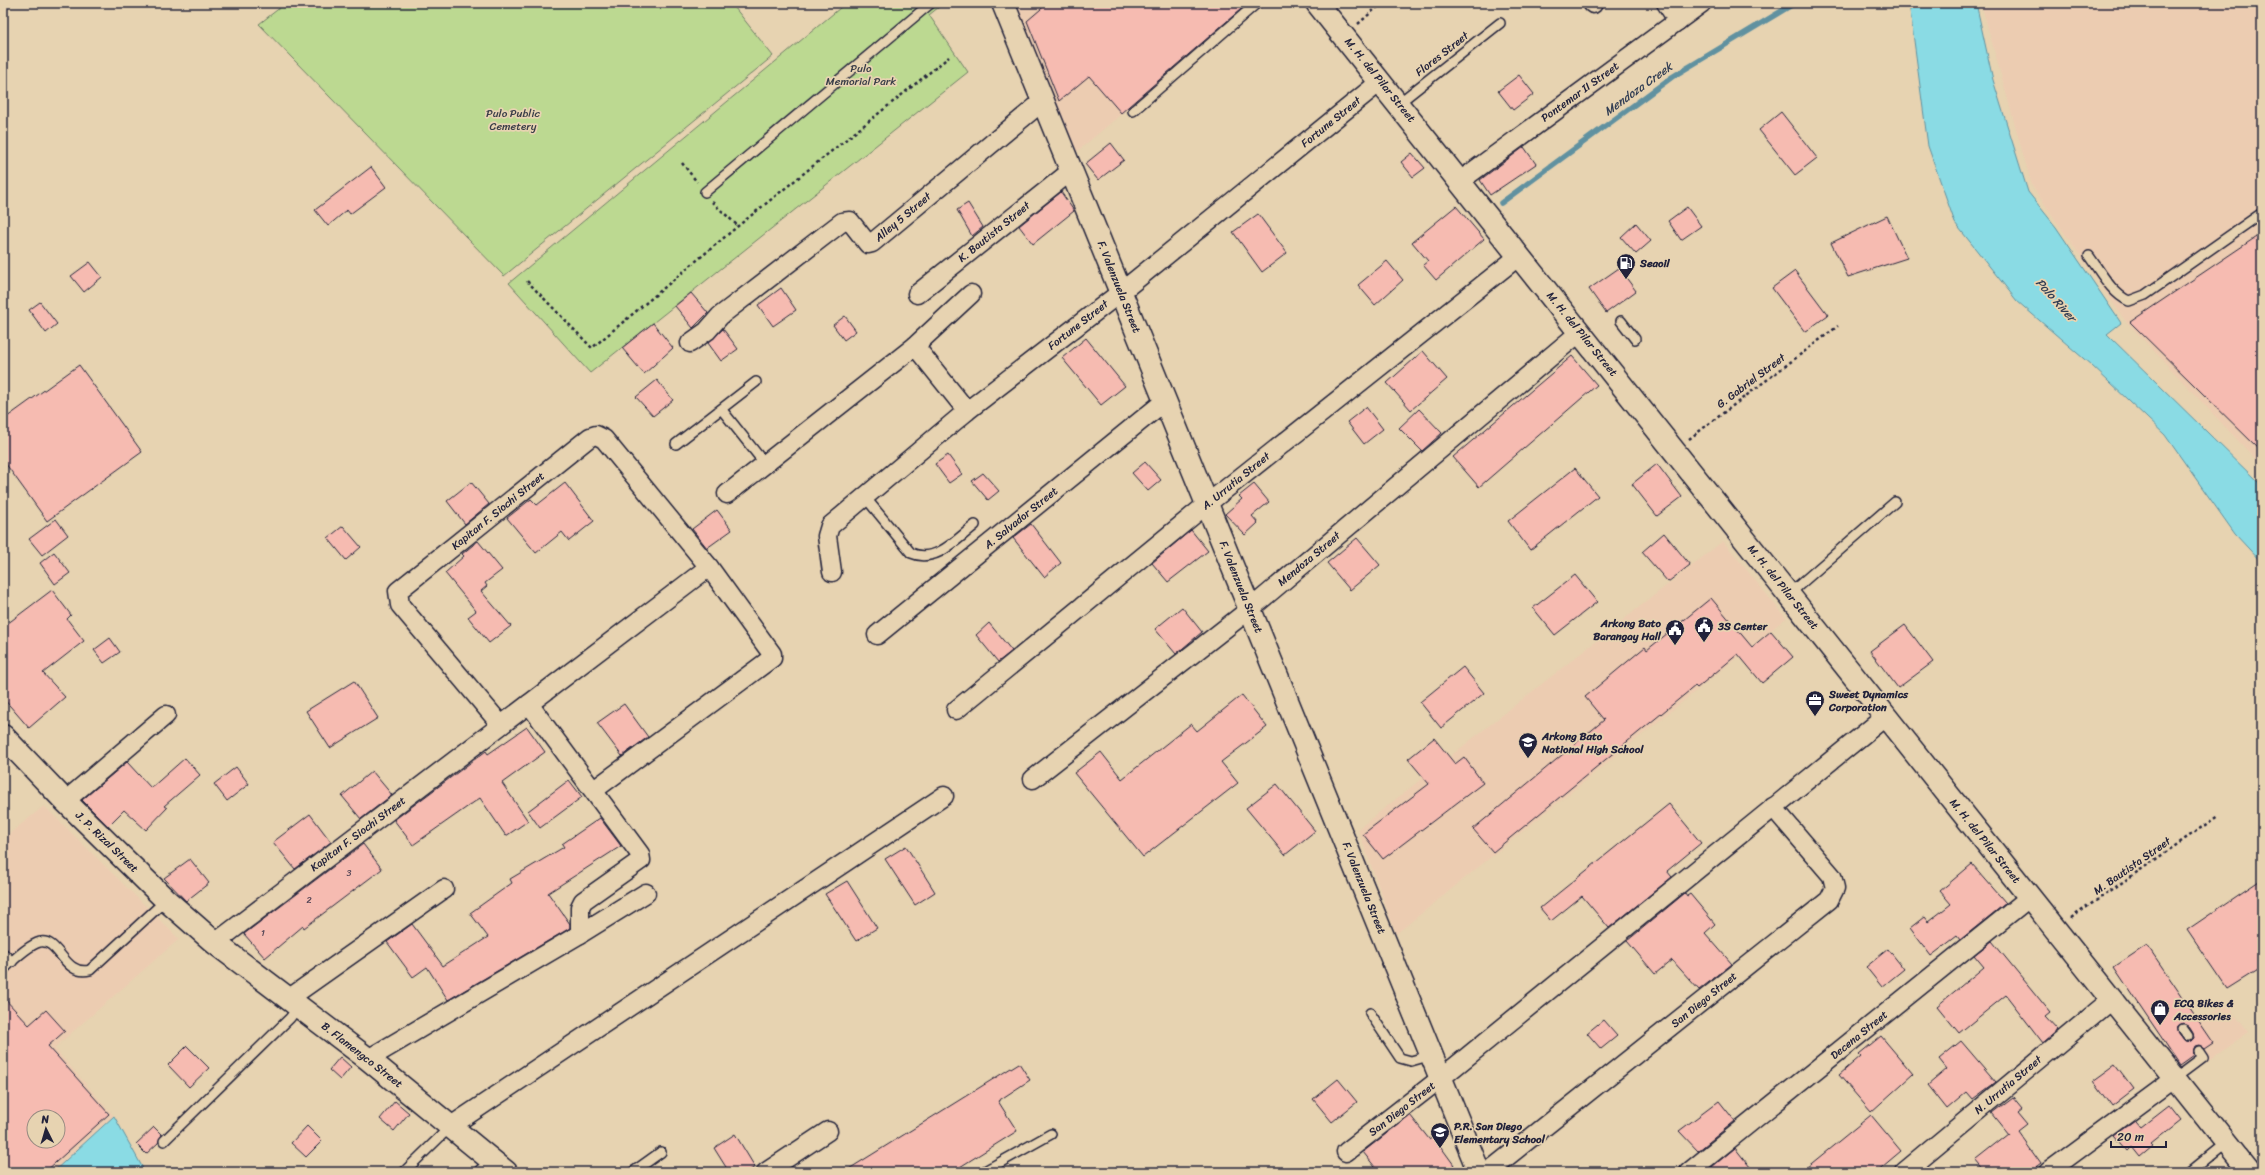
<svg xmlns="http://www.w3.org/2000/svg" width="2265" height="1175" font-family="Sriracha,sans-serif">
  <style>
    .built { fill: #ecccb1; fill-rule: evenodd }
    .green { fill: #bcd991; stroke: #6f7e66 }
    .water { fill: #8adbe4; stroke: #6091a0 }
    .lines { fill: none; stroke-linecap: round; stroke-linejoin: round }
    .stream { stroke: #6091a0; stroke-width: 5.5 }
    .building { fill: #f6bbb1; stroke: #22223b; fill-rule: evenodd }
    .lane-casing { stroke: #22223b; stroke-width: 12 }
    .street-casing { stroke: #22223b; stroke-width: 21 }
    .secondary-casing { stroke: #22223b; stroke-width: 25 }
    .path { stroke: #22223b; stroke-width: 2.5; stroke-dasharray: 3 3; stroke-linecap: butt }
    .lane { stroke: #e7d3b1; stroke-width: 9 }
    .street { stroke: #e7d3b1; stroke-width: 18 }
    .secondary { stroke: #e7d3b1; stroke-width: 22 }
    .labels { text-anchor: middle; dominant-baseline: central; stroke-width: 3.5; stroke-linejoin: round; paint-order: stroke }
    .number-label { font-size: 9px; fill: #574858 }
    .street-label { font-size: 11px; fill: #22223b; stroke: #e7d3b1 }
    .park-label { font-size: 11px; fill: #393d48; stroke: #e7d3b1 }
    .poi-label { font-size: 11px; font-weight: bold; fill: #22223b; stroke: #e7d3b1; text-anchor: start }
    .water-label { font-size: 12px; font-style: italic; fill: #323e54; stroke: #e7d3b1 }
  </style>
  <rect width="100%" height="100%" fill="#e7d3b1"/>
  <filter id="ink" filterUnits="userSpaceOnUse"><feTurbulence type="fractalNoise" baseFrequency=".025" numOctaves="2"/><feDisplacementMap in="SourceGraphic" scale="8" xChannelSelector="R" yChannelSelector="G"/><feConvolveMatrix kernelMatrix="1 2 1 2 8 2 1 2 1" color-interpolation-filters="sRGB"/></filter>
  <g filter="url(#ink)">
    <g class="built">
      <path d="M1014,3H1253L1074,154Z"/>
      <path d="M1981,3H2262V466L2124,319L2032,186Z"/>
      <path d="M1723,541L1786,618L1396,934L1358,829Z"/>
      <path d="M44,806L179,939L54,1048L114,1116L53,1172H3V839ZM34,1117H58V1141H34Z"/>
      <path d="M2227,1004L2249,1032L2185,1076L2164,1046Z"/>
    </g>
    <g class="green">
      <path d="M286,3H731L773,56L504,276L259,24Z"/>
      <path d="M846,3H944L929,15L968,72L590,373L509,283Z"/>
    </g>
    <g class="water">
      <path d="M1909,3H1976L1993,80L2028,192L2056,227L2121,323L2107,334L2259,483H2262V563L2235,534L2165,435L2091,365L2017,301L1955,223L1928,146Z"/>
      <path d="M114,1116L145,1172H53Z"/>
    </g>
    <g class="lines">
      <path class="stream" d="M1501,203L1672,77L1795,3"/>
    </g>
    <g class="building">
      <path d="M1048,3H1248L1121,113L1089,76L1059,101L1027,21Z"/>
      <path d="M1519,75L1534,94L1513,110L1498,91Z"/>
      <path d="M1781,112L1817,158L1795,175L1759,130Z"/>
      <path d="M1111,143L1124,160L1098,180L1085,164Z"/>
      <path d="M1524,147L1536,164L1490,195L1480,180Z"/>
      <path d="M1412,153L1425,168L1413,177L1401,162Z"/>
      <path d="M371,167L386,187L350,214L347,210L328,226L315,210Z"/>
      <path d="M1061,192L1074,211L1033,244L1019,226Z"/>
      <path d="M968,203L983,227L972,236L957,210Z"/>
      <path d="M1456,206L1484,239L1436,280L1423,265L1428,261L1412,242Z"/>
      <path d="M1687,207L1701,226L1681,240L1668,221Z"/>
      <path d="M1258,214L1287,253L1262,272L1233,232Z"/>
      <path d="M1887,216L1907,258L1848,277L1831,243Z"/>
      <path d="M1636,223L1651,241L1636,254L1621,237Z"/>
      <path d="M2262,233V452L2130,322Z"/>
      <path d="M1387,261L1403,280L1375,305L1358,285Z"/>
      <path d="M90,262L102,277L84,292L71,276Z"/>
      <path d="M1619,268L1636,291L1606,313L1589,289Z"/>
      <path d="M1795,271L1828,315L1805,332L1772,288Z"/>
      <path d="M781,288L796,310L773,326L758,305Z"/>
      <path d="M691,293L708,313L693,328L675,306Z"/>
      <path d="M40,302L57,324L46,333L29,310Z"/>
      <path d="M845,316L856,331L844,340L833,325Z"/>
      <path d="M653,323L673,348L644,374L622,348Z"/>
      <path d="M723,329L738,349L721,361L708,343Z"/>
      <path d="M1086,338L1125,386L1101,405L1062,358Z"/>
      <path d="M1423,351L1447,379L1411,410L1387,383Z"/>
      <path d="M1572,356L1597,385L1479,487L1453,457Z"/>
      <path d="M79,365L142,452L47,521L3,460V420Z"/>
      <path d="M657,380L673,400L653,416L636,397Z"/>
      <path d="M1366,407L1383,429L1364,444L1347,422Z"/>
      <path d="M1419,409L1442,433L1422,451L1399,428Z"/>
      <path d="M948,455L962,474L949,483L935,464Z"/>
      <path d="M1145,462L1161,480L1148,491L1132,473Z"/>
      <path d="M1657,464L1682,497L1657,516L1632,484Z"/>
      <path d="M1575,468L1598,496L1530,550L1508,521Z"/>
      <path d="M983,473L999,491L988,500L972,481Z"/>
      <path d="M471,482L489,504L465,524L447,501Z"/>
      <path d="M565,483L594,521L569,541L562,532L536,553L507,518L531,499L537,505Z"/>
      <path d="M1254,484L1269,502L1252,516L1258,523L1245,535L1225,514L1242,499L1239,496Z"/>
      <path d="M717,510L732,530L707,548L692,529Z"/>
      <path d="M56,519L68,535L42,555L29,539Z"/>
      <path d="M1031,524L1061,563L1044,577L1013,538Z"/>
      <path d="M343,526L361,547L346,560L328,538Z"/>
      <path d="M1191,530L1208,551L1168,582L1152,563Z"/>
      <path d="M1664,533L1690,565L1668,582L1642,552Z"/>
      <path d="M1357,538L1380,565L1350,590L1327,563Z"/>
      <path d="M478,541L502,570L485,583L487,586L481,591L511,626L489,643L468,617L476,611L445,573L464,556L462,554Z"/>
      <path d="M54,552L70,573L55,584L40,563Z"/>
      <path d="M1575,575L1597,602L1555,635L1533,608Z"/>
      <path d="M52,590L71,615L67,619L84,641L43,673L65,697L29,728L3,698V627Z"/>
      <path d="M1711,598L1752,647L1771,631L1793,657L1762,683L1738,654L1697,688L1695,686L1493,852L1473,829L1604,720L1585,697L1645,647L1647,650Z"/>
      <path d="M1182,607L1202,632L1176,654L1155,629Z"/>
      <path d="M989,623L1012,651L998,662L976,635Z"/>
      <path d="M1905,625L1933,662L1898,688L1870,651Z"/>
      <path d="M110,638L120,652L104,663L94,650Z"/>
      <path d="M1463,667L1484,693L1441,728L1420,702Z"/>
      <path d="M354,681L378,718L330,748L306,711Z"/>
      <path d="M1242,695L1267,727L1221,762L1238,783L1143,857L1074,773L1101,752L1122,779L1191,724L1197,731Z"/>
      <path d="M624,704L648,737L622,756L597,723Z"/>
      <path d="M527,727L545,752L502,783L528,821L506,836L480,798L413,845L394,820L486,751L488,754Z"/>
      <path d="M1434,738L1455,764L1464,757L1483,783L1383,859L1363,834L1429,784L1408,759Z"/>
      <path d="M185,758L200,775L164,806L167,808L146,830L124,810L108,826L82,800L127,762L151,788Z"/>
      <path d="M236,767L249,784L227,801L214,784Z"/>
      <path d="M372,771L392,795L361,819L342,796Z"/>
      <path d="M569,780L582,797L540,828L528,811Z"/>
      <path d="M1277,784L1315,831L1285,855L1246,808Z"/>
      <path d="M1669,804L1701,843L1667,871L1672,877L1609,928L1582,896L1551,921L1540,908Z"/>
      <path d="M310,814L331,842L295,869L273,842Z"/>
      <path d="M600,818L621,846L548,893L570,924V928L448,1000L427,967L413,977L387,942L412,924L443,966L488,937L470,913L512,883L510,879L564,847L562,844Z"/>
      <path d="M363,844L382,869L304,928L303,926L265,958L244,934Z"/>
      <path d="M906,846L935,892L915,905L885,859Z"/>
      <path d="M190,859L209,883L186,901L164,878Z"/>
      <path d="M1972,864L2006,903L1960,940L1957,936L1931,956L1910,928L1924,917L1928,922L1951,904L1940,891Z"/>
      <path d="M2262,879V967L2227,989L2187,930Z"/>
      <path d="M847,881L877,928L856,941L825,894Z"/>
      <path d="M1685,893L1687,896L1690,894L1715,924L1705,933L1732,964L1699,990L1672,960L1655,974L1627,941Z"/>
      <path d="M1992,941L2050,1012L2045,1016L2058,1030L2043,1043L2006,995L1959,1033L1937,1006L1984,967L1974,955Z"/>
      <path d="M2147,945L2213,1042L2204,1048L2199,1045L2195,1046L2193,1051L2194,1055L2180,1065L2114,967ZM2183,1023L2188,1025L2193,1033L2194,1038L2191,1041H2185L2178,1032V1026Z"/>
      <path d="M1888,949L1904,969L1882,987L1866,967Z"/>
      <path d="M3,997L29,1025L46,1010L65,1031L48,1046L109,1114L45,1172H3ZM34,1117H58V1141H34Z"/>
      <path d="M1603,1020L1617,1036L1601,1049L1587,1033Z"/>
      <path d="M1881,1036L1913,1074L1871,1112L1839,1075L1861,1056L1859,1054Z"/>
      <path d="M1961,1041L1996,1082L1973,1099L1967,1092L1947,1109L1928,1085L1947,1069L1939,1059Z"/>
      <path d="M187,1046L209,1068L189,1087L168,1065Z"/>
      <path d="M340,1057L351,1067L340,1080L329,1070Z"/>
      <path d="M1019,1063L1030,1080L998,1101L1017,1131L952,1172H844Z"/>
      <path d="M2115,1065L2133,1089L2111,1106L2093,1081Z"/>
      <path d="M1338,1079L1357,1102L1332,1122L1313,1099Z"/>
      <path d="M2013,1097L2022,1108L2017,1112L2027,1124L2018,1131L2041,1163L2029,1172H1986L1976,1160L2009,1134L1992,1113Z"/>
      <path d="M395,1101L409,1113L394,1131L380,1119Z"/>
      <path d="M1719,1101L1735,1121L1698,1151L1679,1131Z"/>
      <path d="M2169,1106L2180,1120L2151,1143L2153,1145L2139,1157L2131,1147L2127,1151L2114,1136L2136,1120L2142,1127Z"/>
      <path d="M1410,1115L1429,1139L1433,1136L1454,1165L1443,1172H1379L1363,1152Z"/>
      <path d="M1871,1115L1901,1151L1876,1172H1801Z"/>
      <path d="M307,1126L322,1141L306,1157L291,1143Z"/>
      <path d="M154,1127L162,1135L158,1143L146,1154L136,1144Z"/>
      <path d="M735,1134L755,1167L747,1172H729L714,1148Z"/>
      <path d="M1735,1148L1754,1172H1716L1712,1167Z"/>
    </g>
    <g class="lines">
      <g class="lane-casing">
        <g id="lane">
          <path d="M1399,103L1500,23"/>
          <path d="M1133,111L1257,3"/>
          <path d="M705,192L931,3"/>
          <path d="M2089,256C2100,271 2112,294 2129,301L2145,295L2262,213"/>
          <path d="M1621,321L1635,339"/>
          <path d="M722,410L765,464"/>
          <path d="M676,444L756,382"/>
          <path d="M865,497L911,553C936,564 957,539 975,525"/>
          <path d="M1789,594L1895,502"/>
          <path d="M3,953L12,962"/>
          <path d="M3,970C11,962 29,945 40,942C59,938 64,977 90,970L166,900"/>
          <path d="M1370,1013L1400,1058L1411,1061L1432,1055"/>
          <path d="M2183,1029L2188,1036"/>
          <path d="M2175,1078L2203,1057L2199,1051"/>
          <path d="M164,1141L290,1018L299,1006"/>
          <path d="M404,1172L451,1126"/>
          <path d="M478,1172L491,1160"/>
          <path d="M633,1172L661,1152"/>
          <path d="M983,1172L1051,1134"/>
          <path d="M2190,1172L2226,1143"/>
        </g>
      </g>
      <g class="street-casing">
        <g id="street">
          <path d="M1592,3L1593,4"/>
          <path d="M1666,3L1678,21"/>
          <path d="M1460,181L1702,3"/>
          <path d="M917,294L1071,171"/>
          <path d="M690,343L707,331L720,316L842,222L850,221L868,244L872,243L1043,101"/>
          <path d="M915,346L967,411"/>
          <path d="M727,494L915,346L971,294"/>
          <path d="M832,572L827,536L830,526L967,411L1121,292L1381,81"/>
          <path d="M877,635L1165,401"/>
          <path d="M956,710L1207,504L1519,256"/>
          <path d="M501,725L400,605L398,591L590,437L596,435L604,439L709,567L772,654V658L594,790"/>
          <path d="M1033,779L1250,609L1580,332"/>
          <path d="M65,801L166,715"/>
          <path d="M580,934L646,893"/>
          <path d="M215,943L709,567"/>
          <path d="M288,999L444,889"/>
          <path d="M368,1059L580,934V907L583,901L641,860L640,854L529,704"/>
          <path d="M451,1126L944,796"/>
          <path d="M1346,1152L1441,1078L1886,716"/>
          <path d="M766,1172L828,1131"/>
          <path d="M1488,1172L1829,900L1835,888L1832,876L1773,807"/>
          <path d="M1689,1172L2030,897"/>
          <path d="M1904,1172L2112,999"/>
          <path d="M2048,1172L2175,1078"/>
        </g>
      </g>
      <g class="secondary-casing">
        <g id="secondary">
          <path d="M1003,3L1479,1172"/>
          <path d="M1317,3L2249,1172"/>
          <path d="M3,736L65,801L166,900L215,943L368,1059L506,1172"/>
        </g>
      </g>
      <g class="path">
        <path d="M1358,24L1382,3"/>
        <path d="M682,163L697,182"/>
        <path d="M712,202L738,226"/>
        <path d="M527,281L592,348L738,226L949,57"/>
        <path d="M1689,439L1838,326"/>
        <path d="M2071,918L2218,816"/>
      </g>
      <use href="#lane" class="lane"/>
      <use href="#street" class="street"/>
      <use href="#secondary" class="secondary"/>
    </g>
  </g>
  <defs>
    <g id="fuel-pin" transform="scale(1)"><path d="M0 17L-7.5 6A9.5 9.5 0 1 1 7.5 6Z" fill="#22223b" stroke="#e7d3b1"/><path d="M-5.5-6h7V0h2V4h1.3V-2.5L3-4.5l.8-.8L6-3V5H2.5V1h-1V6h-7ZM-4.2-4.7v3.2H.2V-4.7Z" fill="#fff"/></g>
    <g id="civic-pin" transform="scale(1)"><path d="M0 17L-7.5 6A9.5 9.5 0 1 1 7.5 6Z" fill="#22223b" stroke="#e7d3b1"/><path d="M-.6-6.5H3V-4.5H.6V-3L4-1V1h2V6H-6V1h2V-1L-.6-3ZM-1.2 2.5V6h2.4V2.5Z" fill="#fff"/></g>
    <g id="office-pin" transform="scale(1)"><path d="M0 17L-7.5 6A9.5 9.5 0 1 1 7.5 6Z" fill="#22223b" stroke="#e7d3b1"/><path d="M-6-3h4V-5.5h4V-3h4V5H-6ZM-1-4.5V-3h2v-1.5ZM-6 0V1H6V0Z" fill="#fff"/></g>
    <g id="school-pin" transform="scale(1)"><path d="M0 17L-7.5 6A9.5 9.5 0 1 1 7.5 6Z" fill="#22223b" stroke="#e7d3b1"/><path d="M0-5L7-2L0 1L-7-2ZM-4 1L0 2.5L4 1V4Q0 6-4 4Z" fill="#fff"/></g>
    <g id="shop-pin" transform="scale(1)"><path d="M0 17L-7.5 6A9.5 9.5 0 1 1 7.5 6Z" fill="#22223b" stroke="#e7d3b1"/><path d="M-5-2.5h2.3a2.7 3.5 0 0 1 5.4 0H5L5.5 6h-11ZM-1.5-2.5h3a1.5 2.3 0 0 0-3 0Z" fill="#fff"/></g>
  </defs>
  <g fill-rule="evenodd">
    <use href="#fuel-pin" x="1626" y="263"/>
    <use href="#civic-pin" x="1704" y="626"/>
    <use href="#civic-pin" x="1675" y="629"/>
    <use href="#office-pin" x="1815" y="700"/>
    <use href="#school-pin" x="1528" y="742"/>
    <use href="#shop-pin" x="2160" y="1009"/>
    <use href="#school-pin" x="1440" y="1132"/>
  </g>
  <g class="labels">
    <g class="number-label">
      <text x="349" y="873">3</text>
      <text x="309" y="900">2</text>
      <text x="263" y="933">1</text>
    </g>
    <g class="street-label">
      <text transform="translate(1442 54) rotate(-38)">Flores Street</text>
      <text transform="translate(1380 80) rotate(51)">M. H. del Pilar Street</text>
      <text transform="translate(1580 92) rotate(-36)">Pontemar II Street</text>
      <text transform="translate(1331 122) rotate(-39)">Fortune Street</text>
      <text transform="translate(903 217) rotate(-40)">Alley 5 Street</text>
      <text transform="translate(994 232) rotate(-39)">K. Bautista Street</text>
      <text transform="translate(1119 287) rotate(68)">F. Valenzuela Street</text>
      <text transform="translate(1078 325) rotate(-38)">Fortune Street</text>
      <text transform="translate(1582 334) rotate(51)">M. H. del Pilar Street</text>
      <text transform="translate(1751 381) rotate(-37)">G. Gabriel Street</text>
      <text transform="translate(1236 481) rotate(-39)">A. Urrutia Street</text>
      <text transform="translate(498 511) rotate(-39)">Kapitan F. Siochi Street</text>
      <text transform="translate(1021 518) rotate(-39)">A. Salvador Street</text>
      <text transform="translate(1309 559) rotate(-40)">Mendoza Street</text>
      <text transform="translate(1241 587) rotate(68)">F. Valenzuela Street</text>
      <text transform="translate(1783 587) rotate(51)">M. H. del Pilar Street</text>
      <text transform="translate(358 834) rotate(-37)">Kapitan F. Siochi Street</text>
      <text transform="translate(1985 841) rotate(51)">M. H. del Pilar Street</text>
      <text transform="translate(107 842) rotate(44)">J. P. Rizal Street</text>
      <text transform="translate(2132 866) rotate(-35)">M. Bautista Street</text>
      <text transform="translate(1364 888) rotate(68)">F. Valenzuela Street</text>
      <text transform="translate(1704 1000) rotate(-39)">San Diego Street</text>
      <text transform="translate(1859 1035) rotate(-39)">Decena Street</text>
      <text transform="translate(362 1055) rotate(38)">B. Flamengco Street</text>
      <text transform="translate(2008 1085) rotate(-40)">N. Urrutia Street</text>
      <text transform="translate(1402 1109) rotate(-38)">San Diego Street</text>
    </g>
    <g class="park-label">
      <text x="861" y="68">Pulo<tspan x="861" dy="13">Memorial Park</tspan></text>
      <text x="513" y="113">Pulo Public<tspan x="513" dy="13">Cemetery</tspan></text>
    </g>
    <g class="poi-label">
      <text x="1640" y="263">Seaoil</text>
      <text x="1661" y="623" text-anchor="end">Arkong Bato<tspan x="1661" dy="13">Barangay Hall</tspan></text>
      <text x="1718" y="626">3S Center</text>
      <text x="1829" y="694">Sweet Dynamics<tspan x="1829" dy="13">Corporation</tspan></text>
      <text x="1542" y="736">Arkong Bato<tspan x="1542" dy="13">National High School</tspan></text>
      <text x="2174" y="1003">ECQ Bikes &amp;<tspan x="2174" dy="13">Accessories</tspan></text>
      <text x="1454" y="1126">P.R. San Diego<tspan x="1454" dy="13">Elementary School</tspan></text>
    </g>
    <g class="water-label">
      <text transform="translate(1638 89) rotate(-36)">Mendoza Creek</text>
      <text transform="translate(2056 300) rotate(48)">Polo River</text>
    </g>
  </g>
  <rect width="2265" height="1175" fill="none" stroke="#e7d3b1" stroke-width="16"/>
  <rect x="8" y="8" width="2249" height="1159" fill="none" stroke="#22223b" stroke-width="1.5" filter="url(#ink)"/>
  <g transform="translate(46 1129) rotate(355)"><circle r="19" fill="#e7d3b1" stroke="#988c82"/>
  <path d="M0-3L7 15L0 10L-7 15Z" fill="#22223b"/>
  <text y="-6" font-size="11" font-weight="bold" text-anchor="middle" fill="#22223b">N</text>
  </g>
  <path d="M2111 1141v6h55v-6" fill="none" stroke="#22223b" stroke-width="2"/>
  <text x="2117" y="1141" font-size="12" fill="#22223b" stroke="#e7d3b1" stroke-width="3" paint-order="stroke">20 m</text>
</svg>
